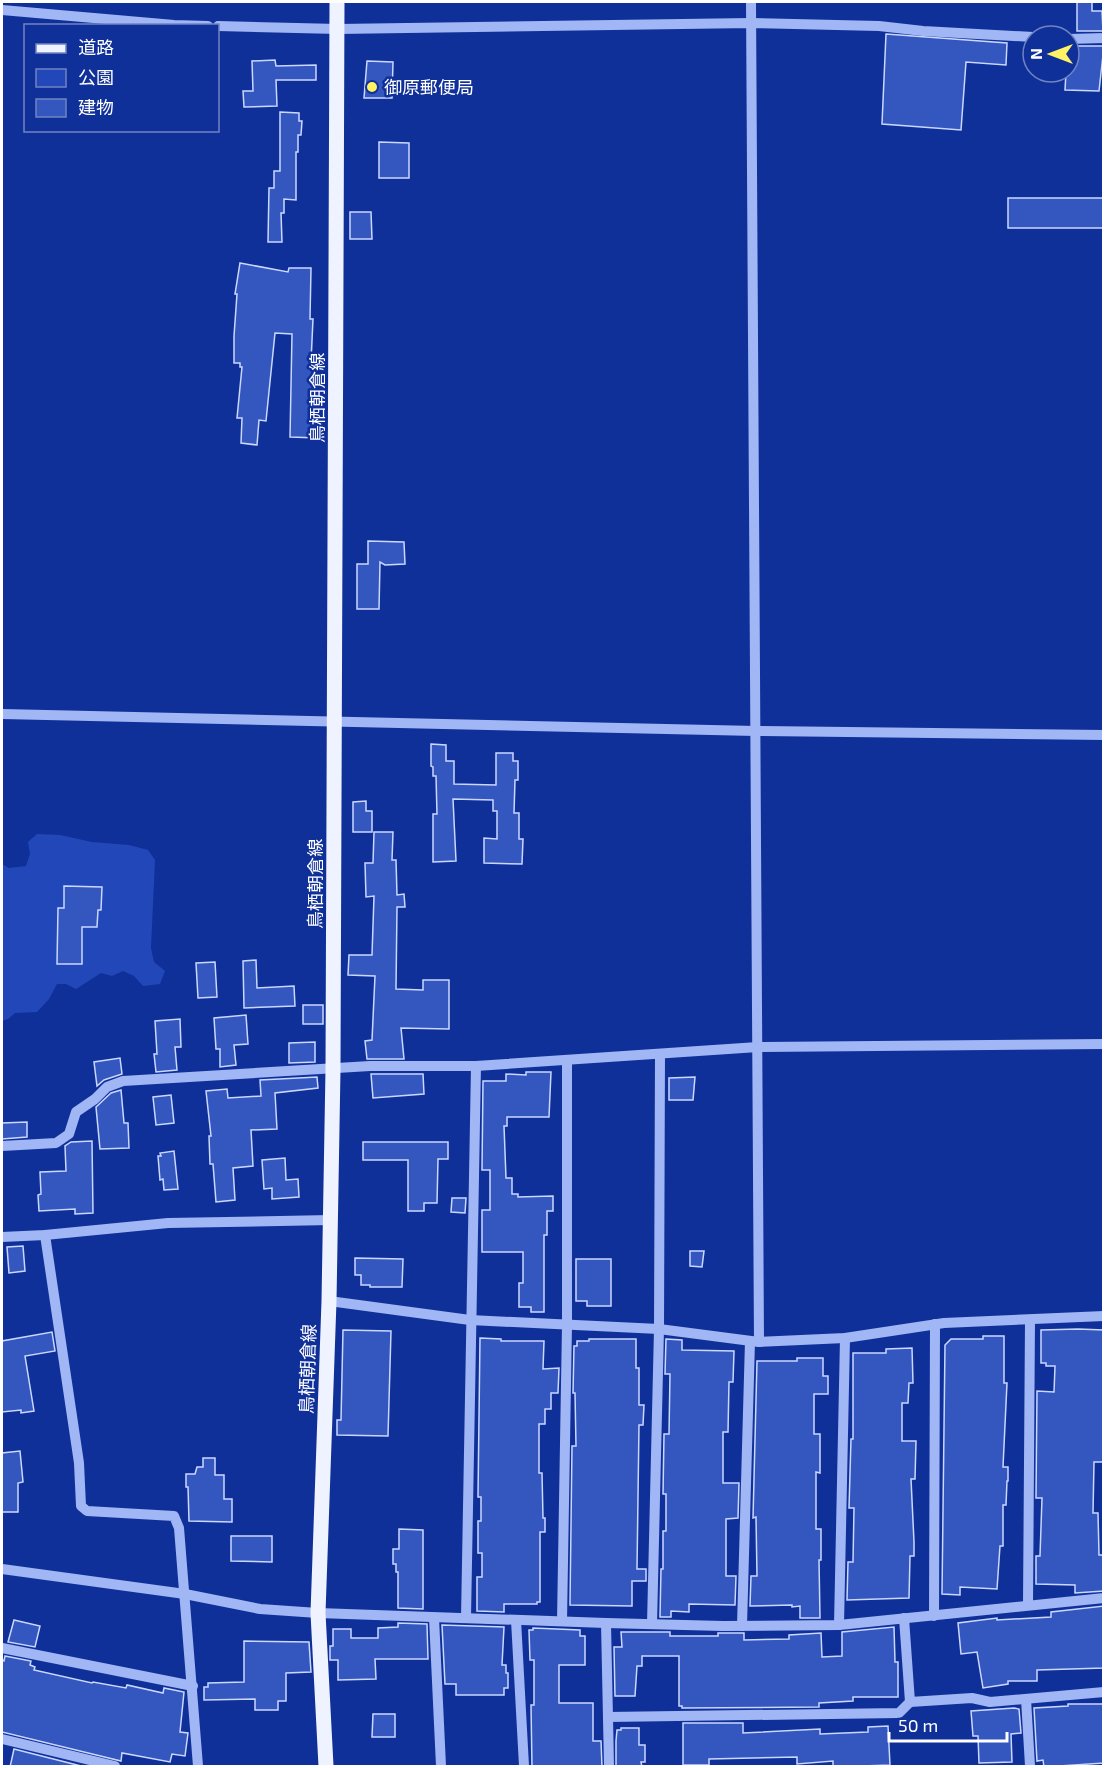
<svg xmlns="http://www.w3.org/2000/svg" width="1105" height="1768" font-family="'Exo 2','Noto Sans JP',sans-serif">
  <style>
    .green { fill: #2247b8 }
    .building { fill: #3456bf; stroke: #cad7fe; stroke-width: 1.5 }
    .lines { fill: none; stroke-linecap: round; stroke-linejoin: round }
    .minor { stroke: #a1b6f4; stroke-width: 10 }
    .major { stroke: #eff2ff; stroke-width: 15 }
    .poi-dot { fill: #fff265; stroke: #103099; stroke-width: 2 }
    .labels { text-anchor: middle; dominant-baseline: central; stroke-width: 5; stroke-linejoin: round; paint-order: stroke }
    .poi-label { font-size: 18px; fill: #fff; stroke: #103099; text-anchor: start }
    .street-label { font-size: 18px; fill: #fff; stroke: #103099 }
  </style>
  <rect width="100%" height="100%" fill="#103099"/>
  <path class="green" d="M37,834L60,835L92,842L129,845L148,850L155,860L151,948L154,962L165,971L160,984L143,986L134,976L123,971L112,976L101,973L76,989L66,984H57L49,999L37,1012L15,1013L8,1019L2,1021V864L9,868L26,866L30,854L28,842Z"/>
  <g class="building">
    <path d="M1077,2H1092V11H1102L1103,31H1077Z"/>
    <path d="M886,34L1007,43L1006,65L966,62L961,130L882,124Z"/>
    <path d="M1074,46H1104L1099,91L1065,90L1066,72H1069V65H1074Z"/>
    <path d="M275,60L276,66L316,65V80H276L277,106L244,107L243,91H253L252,61Z"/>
    <path d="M367,61L393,62L392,98H364Z"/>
    <path d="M280,112L299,113V121H302L301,135H298V152H296V200L284,199V213H281L282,242H268L269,188H274V171H280Z"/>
    <path d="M379,142L409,143V178H379Z"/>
    <rect x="1008" y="198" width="96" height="30"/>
    <path d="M350,212H371L372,239H350Z"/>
    <path d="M240,263L288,272L289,268H311L310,319H313L311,362H315L314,413H318V438L290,437L292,334L275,333L266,421L259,420L257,445L241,443L242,418H237L242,367H240V363H234V336L237,294H235Z"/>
    <path d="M368,541L404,542L405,564L385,565L380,562L379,609H357V564H368Z"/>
    <path d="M431,744L446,745V761H454V784L496,785V753H513V761H518V780H515L514,813H519V839H523L522,864L484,863V838L497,839V811H493V800L453,799L456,861L433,862V814H437L436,776H433V767L431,766Z"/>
    <path d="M366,801V811H372V832H353V802Z"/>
    <path d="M374,832H393L392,860H396L397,895L404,894L405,907H397L396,989L423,990V980H449V1029L401,1028L404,1059H367L365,1041L372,1040L375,976L348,975L349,955H372L374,896L366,897L365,863H373Z"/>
    <path d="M64,886L102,887L101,910H98L97,927H82V964H57L58,908H64Z"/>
    <path d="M256,960L257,988L294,986L295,1006L244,1008L243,961Z"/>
    <path d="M215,962L217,997L198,998L196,963Z"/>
    <rect x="303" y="1005" width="20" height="19"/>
    <path d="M246,1015L248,1044L234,1045L236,1065L220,1067V1049H216L214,1018Z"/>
    <path d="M180,1019L181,1047H175L177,1070L156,1072L154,1054H157L155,1021Z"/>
    <path d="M315,1042V1062L289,1063V1043Z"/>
    <path d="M120,1058L122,1074L104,1080L97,1086L94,1062Z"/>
    <path d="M526,1072H551L549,1117H507V1126H504L506,1178H512V1194H518V1197L553,1196V1211H547V1235H544V1312H531V1307H519V1283H523V1252H482V1210H490V1170H482L483,1081H506V1074L526,1075Z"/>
    <path d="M371,1074H423L424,1094L373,1098Z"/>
    <path d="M317,1077L318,1088L275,1093L277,1129L251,1130L253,1166L233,1168L235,1200L216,1202L213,1164H210L209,1136H211L206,1091L227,1089L228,1098L261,1096L260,1080Z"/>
    <path d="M695,1077L693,1100H669V1078Z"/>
    <path d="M121,1090L124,1123H128L129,1148L100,1149L96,1107L111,1093Z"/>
    <path d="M171,1095L174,1123L156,1125L153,1097Z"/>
    <path d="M27,1122V1137L2,1139V1123Z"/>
    <path d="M92,1141L93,1213L75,1214V1209L39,1211L38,1195L41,1194L40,1172L66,1171L65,1146L71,1142Z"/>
    <path d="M363,1142H448V1159H438L437,1203H424V1211H408V1160H363Z"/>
    <path d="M174,1151L178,1189L164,1190L163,1179L160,1180L158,1156H161L160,1153Z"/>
    <path d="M285,1158L286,1180L298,1179L299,1197L272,1199V1188L264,1189L262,1160Z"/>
    <path d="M452,1198H466L465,1213L451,1212Z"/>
    <path d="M23,1246L25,1271L9,1273L7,1247Z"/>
    <path d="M690,1251H704L702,1267L690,1266Z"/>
    <path d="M355,1258L403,1259L402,1287H370V1285H361V1275H355Z"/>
    <path d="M576,1259H611V1306H587V1301H576Z"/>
    <path d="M1078,1329L1104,1330L1103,1462H1094L1093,1513H1098L1099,1555H1104V1591L1075,1593V1585L1036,1584V1556H1040L1042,1498H1036L1037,1391L1054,1392L1055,1366H1046V1363H1041V1330Z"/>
    <path d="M343,1330L391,1331L388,1436L337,1435V1420H341Z"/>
    <path d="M52,1332L55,1351L25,1356L34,1411L21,1413V1410L2,1412V1341Z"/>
    <path d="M983,1336H1004V1383H1007L1003,1467H1008V1481H1007L1006,1505H1003V1546H1000L997,1589L960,1587V1595L942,1594L945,1345L951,1339H983Z"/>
    <path d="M480,1338L501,1339V1341H544L543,1369L559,1368L558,1393H551V1409H545V1424H539V1473H542L543,1518H545V1532H540V1602H537V1604H504V1612L477,1611V1577H482V1553H478V1521H481V1497H478Z"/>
    <path d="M589,1339H636V1368H639V1405H644L643,1425H639L637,1569H646V1581H632V1606L570,1605L572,1446H576L575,1393H573L574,1346H577V1341H589Z"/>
    <path d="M666,1339L682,1340V1350L734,1351L733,1382H729L728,1432H723V1483H739L738,1518L726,1519V1576H736L735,1605L689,1604V1612L671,1611V1617H660L661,1569H663V1531H666V1494H663L664,1434H669L670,1374H665Z"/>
    <path d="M912,1348L913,1383H909L908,1403H902V1441H916L915,1479H911L914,1542V1556H910L909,1598L847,1600L848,1562H853L854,1508H849L851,1439H853V1353H886V1349Z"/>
    <path d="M797,1358H823V1376H828V1394H814V1434H820V1473L816,1472V1529H821V1560H819L820,1618H800V1606L792,1607V1605L750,1606L751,1576H757L756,1517L753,1518L757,1361H797Z"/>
    <path d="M20,1451L23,1482L18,1483V1512H2V1453Z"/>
    <path d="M203,1458H215V1475H224V1499H232V1522L189,1521L188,1487H186V1474H195L197,1467H203Z"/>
    <path d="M399,1529L423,1530V1609L398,1608V1572H396V1564H393V1549H399Z"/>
    <path d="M231,1536H272V1562L231,1561Z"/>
    <path d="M1104,1606V1668L1037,1670V1681H1008V1684L983,1688L977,1652L961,1654L958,1623L997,1618V1620L1051,1617V1612Z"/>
    <path d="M14,1620L40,1626L35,1647L8,1642Z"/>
    <path d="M398,1623L427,1624L428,1659H375L376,1679L338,1680V1660H330V1646H333V1629H351V1638H378V1628L398,1627Z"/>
    <path d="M442,1625L504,1627L502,1665H506V1673H508V1688H504V1695H456V1684H445Z"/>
    <path d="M894,1627L895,1662H898V1697H853V1701L819,1703V1707L682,1708V1706H679V1656H642V1666H637L635,1696H615L614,1647H622L621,1632H670V1636H718V1633H744V1640L789,1639V1635L821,1633L822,1657L842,1656V1632Z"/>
    <path d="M533,1628L580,1630V1636H585V1665H559V1703H593V1741H601L602,1767H532L531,1705H534V1660H530L529,1630H533Z"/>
    <path d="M244,1641L309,1642L311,1672L286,1673V1701H278V1710H255V1699L204,1700V1687H208V1683L244,1682Z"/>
    <path d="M5,1656L31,1661L30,1665L35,1667L34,1670L92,1683L93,1682L126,1688L127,1685L163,1693L164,1688L184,1692L180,1732L188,1733L185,1756L172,1754L170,1762L122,1753L121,1761L2,1732V1660L4,1661Z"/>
    <path d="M1068,1704H1104V1763L1044,1767L1043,1760L1037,1761L1034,1708L1068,1706Z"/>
    <path d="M1014,1708L1019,1709L1021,1733L1011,1734L1012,1762L979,1763L978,1736H973L971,1711Z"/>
    <path d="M373,1714H395V1737H372Z"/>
    <path d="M683,1723H743V1733L820,1729V1734L868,1732V1727L888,1726L890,1765L833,1767V1761L797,1764V1757L709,1759V1765H683Z"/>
    <path d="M621,1728H639V1745H645V1762H641L642,1767H616V1741L617,1730H621Z"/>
    <path d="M14,1749L85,1767H10Z"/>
  </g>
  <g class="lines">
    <g class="minor">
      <path d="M751,2L759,1342"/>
      <path d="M2,10L174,25L208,26"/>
      <path d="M218,26L338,29L751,23L879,26L923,31L1033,37"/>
      <path d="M1069,39L1104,38"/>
      <path d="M2,714L756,731L1104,735"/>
      <path d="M2,1146L56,1143L69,1134L76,1112L95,1099L107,1087L123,1081L370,1066H476L758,1047L1104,1044"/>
      <path d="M45,1235L79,1463L81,1506L87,1511L174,1516L179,1528L198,1766"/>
      <path d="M2,1237L45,1235L168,1223L331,1220"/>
      <path d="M329,1301L470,1320L659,1329L759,1342L845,1338L944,1323L1104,1316"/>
      <path d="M2,1569L185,1594L260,1609L318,1613L606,1623L723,1626L839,1625L1104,1598"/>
      <path d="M1028,1605L1030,1320"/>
      <path d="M934,1616L935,1324"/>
      <path d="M434,1618L441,1766"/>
      <path d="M466,1618L476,1066"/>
      <path d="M516,1620L524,1766"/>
      <path d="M562,1621L567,1325V1060"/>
      <path d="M606,1623L609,1766"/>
      <path d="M652,1624L659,1329L660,1054"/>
      <path d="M839,1625L845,1338"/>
      <path d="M742,1626L750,1341"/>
      <path d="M2,1648L193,1686"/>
      <path d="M1026,1699L1030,1766"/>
      <path d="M910,1702L972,1698L990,1702L1104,1692"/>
      <path d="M608,1717L899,1713L910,1702L904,1618"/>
      <path d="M2,1739L115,1766"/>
    </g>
    <path class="major" d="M326,1766L318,1613L329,1301L333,1069L337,2"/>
  </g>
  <circle class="poi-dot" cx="372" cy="87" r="6"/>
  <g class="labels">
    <g class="poi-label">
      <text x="384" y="87">御原郵便局</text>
    </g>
    <g class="street-label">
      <text transform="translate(317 398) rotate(-90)">鳥栖朝倉線</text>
      <text transform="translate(315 884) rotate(-90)">鳥栖朝倉線</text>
      <text transform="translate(307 1369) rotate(-88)">鳥栖朝倉線</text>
    </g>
  </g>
  <rect width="1105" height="1768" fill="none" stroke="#ffffff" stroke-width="6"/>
  <rect x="24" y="24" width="195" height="108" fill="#103099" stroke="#7083c2" stroke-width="1.5"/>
  <rect x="36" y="44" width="30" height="9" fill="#eff2ff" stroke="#7083c2" stroke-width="1.5"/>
  <text x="78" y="54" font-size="18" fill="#ffffff">道路</text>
  <rect x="36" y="69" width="30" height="18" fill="#2247b8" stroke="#7083c2" stroke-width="1.5"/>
  <text x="78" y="84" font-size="18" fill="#ffffff">公園</text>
  <rect x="36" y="99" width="30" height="18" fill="#3456bf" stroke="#7083c2" stroke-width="1.5"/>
  <text x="78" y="114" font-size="18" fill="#ffffff">建物</text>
  <g transform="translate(1051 54) rotate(270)"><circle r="28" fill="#103099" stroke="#7083c2" stroke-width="1.5"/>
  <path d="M0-4.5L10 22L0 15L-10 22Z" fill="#fff265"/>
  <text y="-9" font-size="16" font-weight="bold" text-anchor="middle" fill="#ffffff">N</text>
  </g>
  <path d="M889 1732v9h118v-9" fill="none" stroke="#ffffff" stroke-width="3"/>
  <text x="898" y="1732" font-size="18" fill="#ffffff" stroke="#103099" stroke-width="4.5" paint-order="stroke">50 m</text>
</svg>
